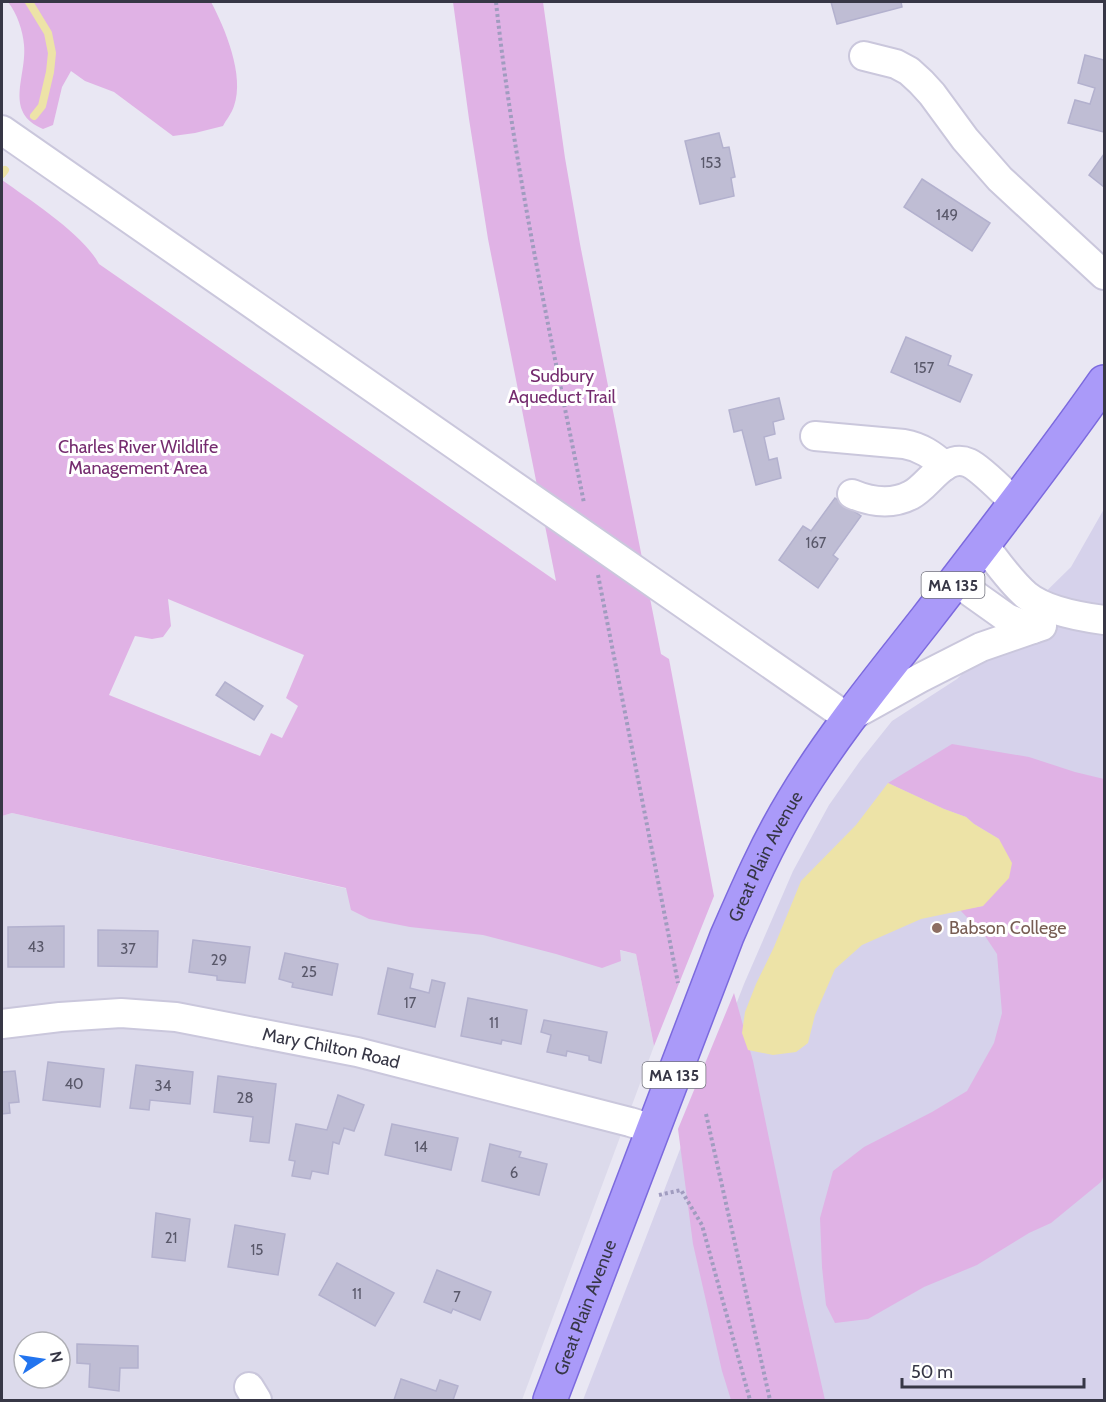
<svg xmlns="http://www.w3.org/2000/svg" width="1106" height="1402" font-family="Cabin,sans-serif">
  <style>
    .residential { fill: #dcdaeb; fill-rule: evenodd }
    .education { fill: #d6d2eb }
    .green { fill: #e0b2e5; fill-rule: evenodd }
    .water { fill: #ede3a7 }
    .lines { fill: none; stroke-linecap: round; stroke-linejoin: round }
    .stream { stroke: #ede3a7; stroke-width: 8 }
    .building { fill: #bfbdd4; stroke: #b3b1ce; stroke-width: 1.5 }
    .minor-casing { stroke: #cac7dc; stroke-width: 32 }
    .major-casing { stroke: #7c6ade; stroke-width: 36 }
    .path { stroke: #a09cbf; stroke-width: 4; stroke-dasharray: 3 3; stroke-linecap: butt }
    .minor { stroke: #fff; stroke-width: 28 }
    .major { stroke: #aa9af9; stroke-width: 33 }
    .education-dot { fill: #8d6e63; stroke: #fff; stroke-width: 2 }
    .labels { text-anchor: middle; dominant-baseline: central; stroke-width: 6; stroke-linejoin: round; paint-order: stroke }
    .number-label { font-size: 15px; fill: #59586a }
    .shield { fill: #fff; stroke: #73737e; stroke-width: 1.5 }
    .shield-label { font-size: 16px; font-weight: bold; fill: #373746 }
    .park-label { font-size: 18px; fill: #752c6f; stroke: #fff }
    .street-label { font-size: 18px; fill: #373746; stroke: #fff }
    .education-label { font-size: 18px; fill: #785e54; stroke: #fff; text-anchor: start }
  </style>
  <rect width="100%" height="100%" fill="#e9e7f3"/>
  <path class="residential" d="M12,813L636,954L654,1046L522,1400H2V816ZM24,1342H60V1378H24Z"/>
  <path class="education" d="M1104,509V1400H583L744,984L793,871L829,805L860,761L892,721L957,679L1071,567Z"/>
  <g class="green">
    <path d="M8,2H211C225,28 245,76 234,106C232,113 226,120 223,126L195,133L173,136L114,92L85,81L71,71L62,87L53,125L43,129C3,112 27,77 24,45C23,31 17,13 8,2Z"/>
    <path d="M453,2H543L565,158L580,244L661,654L669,659L714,896L654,1046L636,954L620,950L621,961L602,968L556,954L483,935L410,927L369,919L351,910L346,888L12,813L2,816V180C30,200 83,234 99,264L556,581L488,239L469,119ZM168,599L304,655L286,698L298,706L282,738L271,733L260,756L109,695L135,636L152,639L163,637L171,626Z"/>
    <path d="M952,744L1029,757L1075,772L1104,779V1175L1101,1182L1051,1223L1029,1233L977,1265L924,1287L868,1319L835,1323L826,1305L822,1267L820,1218L833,1171L864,1147L932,1112L967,1091L994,1043L1002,1013L997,954L985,936L960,910L983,906L999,839L974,824L966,817L944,809L888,783Z"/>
    <path d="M734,993L753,1061L803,1303L825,1400H731L722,1371L693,1244L678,1129Z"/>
  </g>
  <path class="water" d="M888,783L944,809L966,817L974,824L999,839L1012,863L1009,878L983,906L921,919L862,945L835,969L815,1015L808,1043L796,1052L773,1055L748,1050L742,1033L745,1012L756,984L774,947L801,881L856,825Z"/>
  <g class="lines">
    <g class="stream">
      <path d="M29,2L48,33L52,53L50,72L42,106L34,116"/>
      <path d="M2,174L5,170"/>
    </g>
  </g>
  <g class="building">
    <path d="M831,2H901L902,7L837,24Z"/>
    <path d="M1085,55L1104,60V132L1068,123L1075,100L1090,104L1095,88L1078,83Z"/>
    <path d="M719,133L723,148L729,147L735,177L731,178L734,196L700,204L685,141Z"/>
    <path d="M1104,154V187L1089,175Z"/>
    <path d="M922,179L990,223L972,251L904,207Z"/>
    <path d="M906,337L951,356L948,365L972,375L960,402L891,372Z"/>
    <path d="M779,398L784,419L773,422L775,434L764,437L769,460L777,458L781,478L756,485L742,430L734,432L729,410Z"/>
    <path d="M835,498L861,516L833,555L838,559L818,588L779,560L803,526L811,531Z"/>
    <path d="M225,682L263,706L254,720L216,695Z"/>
    <path d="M64,926V967H8V927Z"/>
    <path d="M98,930L158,931L157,967L98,966Z"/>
    <path d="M193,940L250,947L245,983L217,980V976L189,972Z"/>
    <path d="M285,953L338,964L332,995L292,987L293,983L279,979Z"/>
    <path d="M388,968L413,974L410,988L429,993L432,980L445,983L435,1027L378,1014Z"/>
    <path d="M468,998L527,1010L521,1044L502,1040L501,1044L461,1036Z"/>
    <path d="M544,1020L607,1032L601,1063L589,1060V1056L567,1051L566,1056L547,1052L551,1035L541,1032Z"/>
    <path d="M48,1062L104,1069L100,1107L43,1100Z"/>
    <path d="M136,1065L193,1072L190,1104L150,1100L149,1110L130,1108Z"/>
    <path d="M15,1071L19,1102L9,1103L10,1113L2,1114V1072Z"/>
    <path d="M218,1076L276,1084L269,1143L250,1141L253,1117L214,1112Z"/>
    <path d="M338,1095L364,1105L354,1131L344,1128L339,1144L333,1142L328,1174L312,1171L310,1179L292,1176L295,1161L289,1160L296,1124L327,1130Z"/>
    <path d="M392,1124L458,1138L451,1170L385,1155Z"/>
    <path d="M490,1144L521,1152L519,1157L547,1164L539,1195L482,1181Z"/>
    <path d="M156,1213L190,1219L185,1261L152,1257Z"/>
    <path d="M235,1225L285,1234L278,1275L228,1267Z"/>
    <path d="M337,1263L394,1293L375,1326L319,1295Z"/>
    <path d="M437,1270L491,1292L480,1320L453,1309L451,1313L424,1302Z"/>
    <path d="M77,1344L138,1346V1368H120L119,1391L89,1387L90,1364L77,1363Z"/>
    <path d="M401,1379L436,1391L440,1380L458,1386L453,1400H394Z"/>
  </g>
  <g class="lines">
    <g class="minor-casing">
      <g id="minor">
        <path d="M864,56L896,64L909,71L921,82L932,94L965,139L1000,179L1104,275"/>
        <path d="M2,130L848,718L920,678L981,647L1033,629"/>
        <path d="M815,436L904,444C921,447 932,455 945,466"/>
        <path d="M852,494C871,502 892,505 911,495C929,486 945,452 969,463C980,468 1005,493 1015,503"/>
        <path d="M984,545C997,562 1009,580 1026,595C1044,610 1081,617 1104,620"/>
        <path d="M955,581L1007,618L1033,629L1042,626"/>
        <path id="s1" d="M2,1024L60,1017L121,1013L176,1017L357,1052L630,1122L653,1129"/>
        <path d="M249,1387L257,1400"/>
      </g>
    </g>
    <g class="major-casing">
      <g id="major">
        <path id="s2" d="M550,1400L727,936C747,890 767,844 793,801C832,736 880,678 927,618C987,540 1048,462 1104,382"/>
      </g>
    </g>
    <g class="path">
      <path d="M496,2C514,170 551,337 584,503"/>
      <path d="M598,575L678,983"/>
      <path d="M706,1114L770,1400"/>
      <path d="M659,1195L681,1190L702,1225L750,1400"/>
    </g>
    <use href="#minor" class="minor"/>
    <use href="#major" class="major"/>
  </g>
  <circle class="education-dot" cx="937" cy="928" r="6"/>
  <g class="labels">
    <g class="number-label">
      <text x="711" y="163">153</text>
      <text x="947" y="215">149</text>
      <text x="924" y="368">157</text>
      <text x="816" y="543">167</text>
      <text x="36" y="947">43</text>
      <text x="128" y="949">37</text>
      <text x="219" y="960">29</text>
      <text x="309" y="972">25</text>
      <text x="410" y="1003">17</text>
      <text x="494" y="1023">11</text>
      <text x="74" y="1084">40</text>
      <text x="163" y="1086">34</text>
      <text x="245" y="1098">28</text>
      <text x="421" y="1147">14</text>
      <text x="514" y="1173">6</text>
      <text x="171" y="1238">21</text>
      <text x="257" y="1250">15</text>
      <text x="357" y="1294">11</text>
      <text x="457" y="1297">7</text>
    </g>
    <g class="shield">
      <rect x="921.5" y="572" width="63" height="26" rx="4.5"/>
      <rect x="642.5" y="1062" width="63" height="26" rx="4.5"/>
    </g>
    <g class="shield-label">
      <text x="953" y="585">MA 135</text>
      <text x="674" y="1075">MA 135</text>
    </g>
    <g class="park-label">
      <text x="562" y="376">Sudbury<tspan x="562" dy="21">Aqueduct Trail</tspan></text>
      <text x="138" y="447">Charles River Wildlife<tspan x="138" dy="21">Management Area</tspan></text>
    </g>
    <g class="street-label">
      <text stroke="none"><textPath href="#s2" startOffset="585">Great Plain Avenue</textPath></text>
      <text stroke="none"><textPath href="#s1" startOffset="333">Mary Chilton Road</textPath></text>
      <text stroke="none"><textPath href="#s2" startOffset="99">Great Plain Avenue</textPath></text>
    </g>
    <g class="education-label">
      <text x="949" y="928">Babson College</text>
    </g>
  </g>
  <rect width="1106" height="1402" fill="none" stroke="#373746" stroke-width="6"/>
  <g transform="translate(42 1360) rotate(78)"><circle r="28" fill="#ffffff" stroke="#afafb5" stroke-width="1.5"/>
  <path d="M0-4.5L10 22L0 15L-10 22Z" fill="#2274ef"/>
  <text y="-9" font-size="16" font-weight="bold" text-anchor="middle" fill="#373746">N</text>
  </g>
  <path d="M902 1378v9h182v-9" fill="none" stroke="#373746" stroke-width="3"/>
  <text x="911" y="1378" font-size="18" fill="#373746" stroke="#ffffff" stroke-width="4.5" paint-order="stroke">50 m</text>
</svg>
